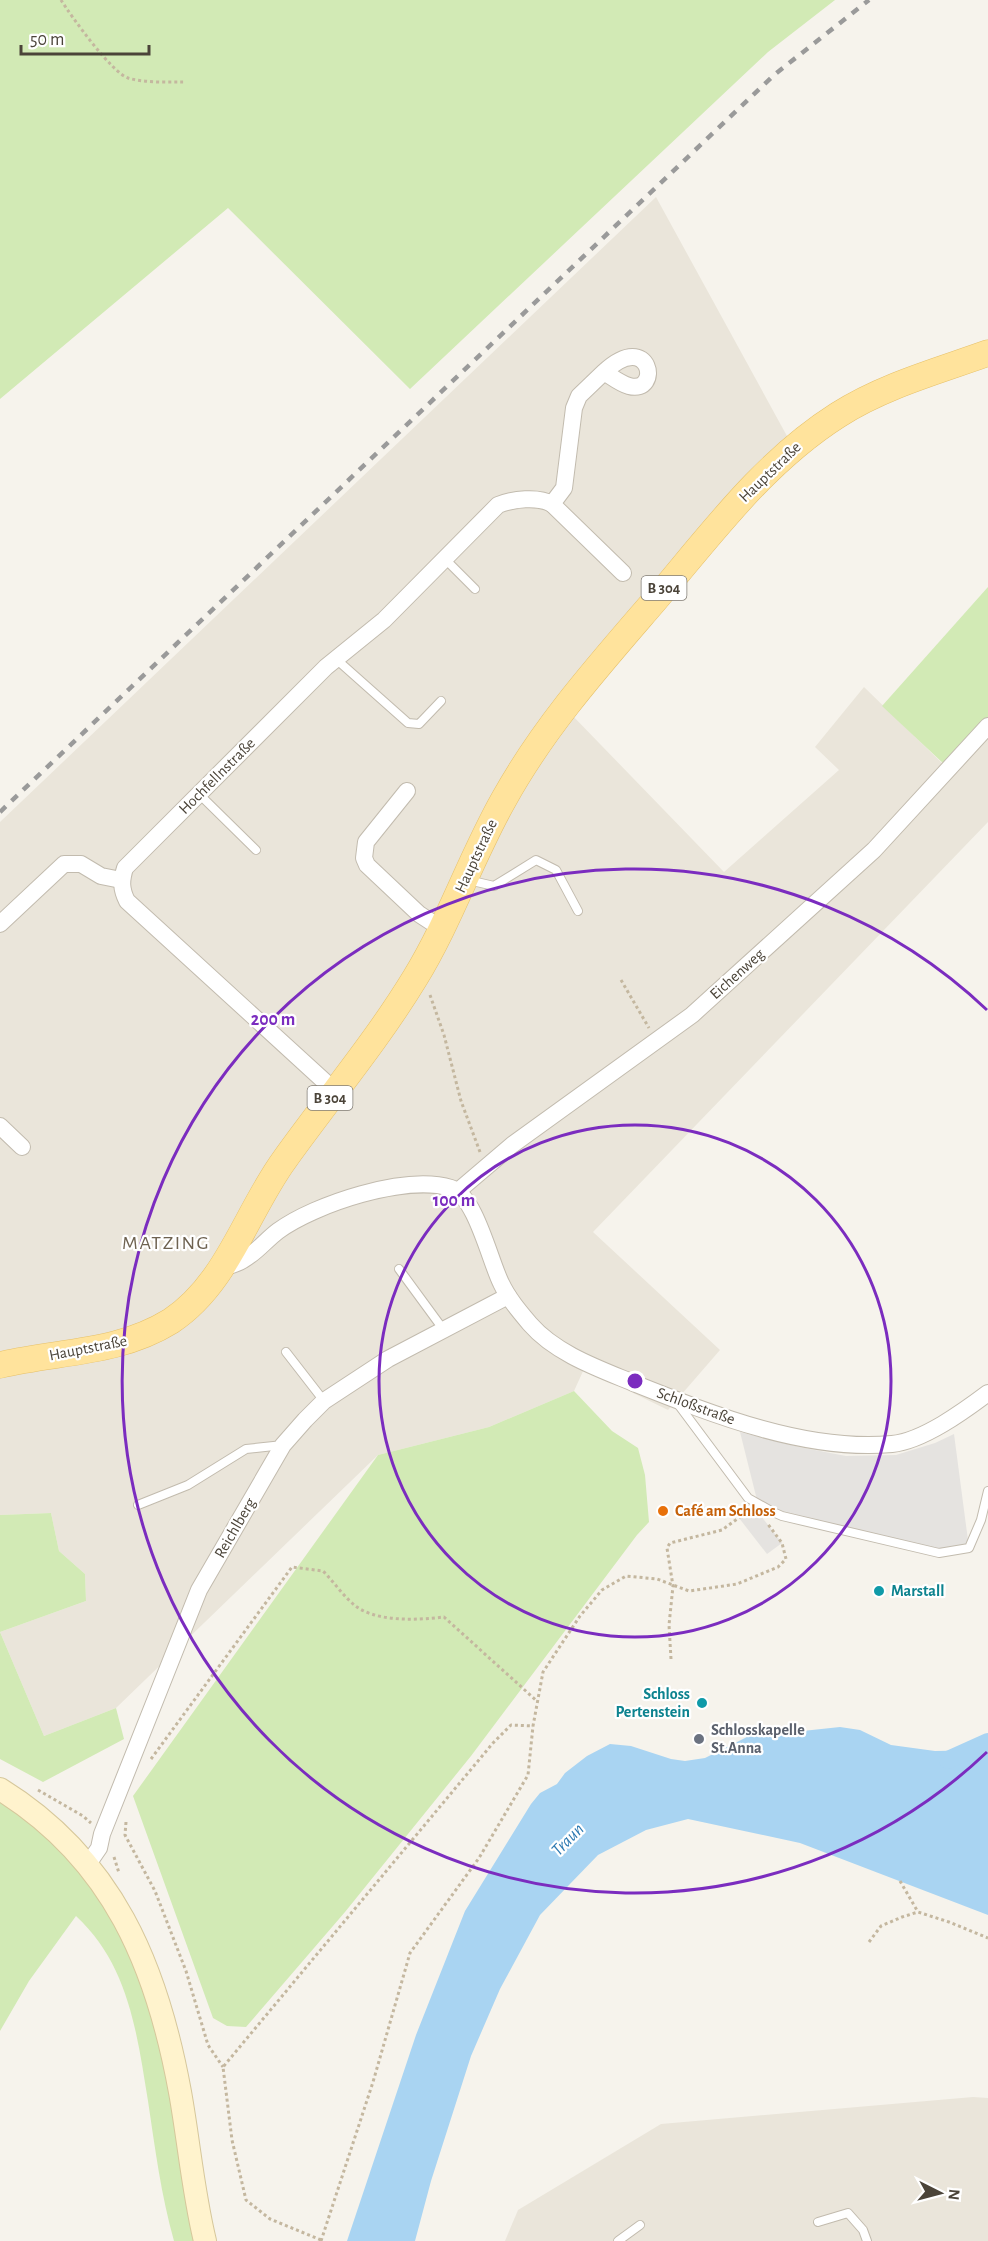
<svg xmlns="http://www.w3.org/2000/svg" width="988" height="2241" font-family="'Alegreya Sans',sans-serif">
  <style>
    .residential { fill: #eae5da }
    .green { fill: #d2eab5 }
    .parking { fill: #e5e3e0 }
    .water { fill: #a9d4f2 }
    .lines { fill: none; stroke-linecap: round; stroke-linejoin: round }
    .canal { stroke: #a9d4f2; stroke-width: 18 }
    .service-casing { stroke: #c2bbae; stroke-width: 10 }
    .minor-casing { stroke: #c2bbae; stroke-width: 18 }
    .secondary-casing { stroke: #d6c79b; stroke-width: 24 }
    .primary-casing { stroke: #e6c16a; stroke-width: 27 }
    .path { stroke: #c4b79f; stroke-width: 3; stroke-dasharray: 3 3; stroke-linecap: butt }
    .service { stroke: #fff; stroke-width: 8 }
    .minor { stroke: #fff; stroke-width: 16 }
    .secondary { stroke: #fff3cd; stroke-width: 22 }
    .primary { stroke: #ffe39c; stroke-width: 26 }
    .rail { stroke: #9a9a9a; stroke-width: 4.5; stroke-dasharray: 8 8; stroke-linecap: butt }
    .ring { fill: none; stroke: #7b2cbf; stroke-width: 3 }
    .food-dot { fill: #e8710a; stroke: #fff; stroke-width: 2 }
    .culture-dot { fill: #0f9aa8; stroke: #fff; stroke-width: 2 }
    .worship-dot { fill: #6b7280; stroke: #fff; stroke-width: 2 }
    .labels { text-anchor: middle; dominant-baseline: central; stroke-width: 4.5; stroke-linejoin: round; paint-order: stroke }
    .shield { fill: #fff; stroke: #817c74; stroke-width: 1.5 }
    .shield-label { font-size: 15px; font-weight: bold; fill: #4b4439 }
    .street-label { font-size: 16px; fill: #4b4439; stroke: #fff }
    .food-label { font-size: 16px; font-weight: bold; fill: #c56008; stroke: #fff; text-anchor: start }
    .culture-label { font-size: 16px; font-weight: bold; fill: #0d838f; stroke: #fff; text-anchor: start }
    .worship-label { font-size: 16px; font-weight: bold; fill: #5b616d; stroke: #fff; text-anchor: start }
    .water-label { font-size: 18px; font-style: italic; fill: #2e7ab2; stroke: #fff }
    .quarter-label { font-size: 20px; letter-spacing: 1.5px; fill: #6e6250; stroke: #fff }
    .centre { fill: #7b2cbf; stroke: #fff; stroke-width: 3 }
    .ring-label { font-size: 18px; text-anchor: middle; font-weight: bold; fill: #7b2cbf; stroke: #fff; stroke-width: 4.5; stroke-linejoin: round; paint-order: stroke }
  </style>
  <rect width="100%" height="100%" fill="#f6f3ec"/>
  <g class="residential">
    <path d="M656,197L793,447L570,713L724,872L839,770L815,747L864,687L948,769L988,727V822L593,1232L720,1350L668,1410L584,1369L574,1391L489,1427L378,1455L116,1708L44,1736L0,1632L86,1601L85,1574L59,1551L51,1513L0,1515V822Z"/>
    <path d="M973,2097L988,2098V2241H505L518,2210L661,2124Z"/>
  </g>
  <g class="green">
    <path d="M0,0H835L768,52L410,389L228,208L0,399Z"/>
    <path d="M988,587V719L945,765L882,706Z"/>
    <path d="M574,1391L612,1431L638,1448L645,1475L649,1522L637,1535L471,1756L345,1912L246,2027L227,2026L213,2018L133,1796L378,1455L489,1427Z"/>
    <path d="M51,1513L59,1551L85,1574L86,1601L0,1632L44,1736L116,1708L124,1739L43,1782L0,1759V1515Z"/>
    <path d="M0,1801L50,1836L103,1901L143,1976L170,2091L194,2241H174C161,2195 155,2148 148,2101C137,2034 129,1965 76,1916L29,1981L0,2031Z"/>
  </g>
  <g class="parking">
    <path d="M740,1432L799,1447L846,1456L896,1455L935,1443L954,1434L969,1548L939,1553L782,1516L758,1504Z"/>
    <path d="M754,1507L782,1543L767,1554L739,1518Z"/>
  </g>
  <path class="water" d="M840,1727L860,1730L891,1745L935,1751L988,1750V1915L800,1843L688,1819L646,1830L598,1855L540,1915L500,1989L471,2056L431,2181L415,2241H347L416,2035L465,1911L531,1804L540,1793L557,1784L565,1773L587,1756L610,1744L631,1746L671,1759L685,1761L705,1758L757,1732L784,1733Z"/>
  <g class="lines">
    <path class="canal" d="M948,1760L988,1742"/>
    <g class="service-casing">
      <g id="service">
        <path d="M445,559L475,589"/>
        <path d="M336,659L408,723L419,724L441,701"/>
        <path d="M199,794L256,850"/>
        <path d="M468,880L494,886L536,860L556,870L578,911"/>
        <path d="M399,1269L443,1329"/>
        <path d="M286,1352L324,1401"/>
        <path d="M678,1404L748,1498L773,1512L782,1516L939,1553L969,1548L981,1520L988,1491"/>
        <path d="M138,1505L188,1485L246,1449L283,1445"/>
        <path d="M818,2222L848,2213L863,2230L867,2241"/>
        <path d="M618,2241L640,2225"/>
      </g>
    </g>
    <g class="minor-casing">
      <g id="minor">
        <path d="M552,504L564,488L574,408L579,396L604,372C651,328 662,395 629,386C621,384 612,377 604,372"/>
        <path d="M407,791L366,842L364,858L367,865L419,914L442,929"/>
        <path d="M0,924L64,864H81L101,876L121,880"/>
        <path d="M335,1091L127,901C121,889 121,881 125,868L326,667L384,620L498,505C513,499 538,496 552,504L623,573"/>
        <path d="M0,1126L22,1147"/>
        <path d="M458,1191L512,1145L692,1015L874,850L988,726"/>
        <path d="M222,1268C229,1266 237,1264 243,1260C256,1253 266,1240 278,1231C315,1204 406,1174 451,1188C475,1195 490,1261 501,1283C508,1298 519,1311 530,1324C556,1354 600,1369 636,1384C714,1415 807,1452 892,1444C923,1441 964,1411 988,1393"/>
        <path d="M88,1864L99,1848L102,1834L199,1590L283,1445L305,1420L324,1401L388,1359L508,1296"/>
      </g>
    </g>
    <g class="secondary-casing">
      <path id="secondary" d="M0,1789C113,1859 157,1966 180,2092C189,2142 193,2192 205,2241"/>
    </g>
    <g class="primary-casing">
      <path id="primary" d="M0,1365C58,1351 118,1354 171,1321C228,1283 246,1212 285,1159C328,1099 376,1042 415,978C450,921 471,857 504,799C545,725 601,663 656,599C712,533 764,462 838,415C883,386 938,371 988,353"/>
    </g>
    <g class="path">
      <path d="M61,0C71,16 112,73 128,78C145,83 166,82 184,82"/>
      <path d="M621,980L649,1028"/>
      <path d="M430,995L444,1035L461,1101L480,1152"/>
      <path d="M671,1659L669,1625L673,1586L667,1548L670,1543L722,1530L747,1512"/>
      <path d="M151,1759L292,1567L323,1571C333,1581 341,1593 352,1603C373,1623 417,1620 444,1617L538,1702"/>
      <path d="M38,1790L83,1816L91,1823"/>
      <path d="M126,1822L125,1835L155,1891L186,1971L208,2045L223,2067"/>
      <path d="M114,1857L119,1873"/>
      <path d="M900,1881L918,1912"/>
      <path d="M869,1942L881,1926L902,1917L918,1912L949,1922L988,1938"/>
      <path d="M321,2240L270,2219L246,2200L232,2140L223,2067L493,1743L511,1725L533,1726"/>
      <path d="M321,2241L373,2082L410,1953L479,1858L528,1775L533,1726L543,1672L580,1616L602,1590L626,1576L657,1579L689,1591L703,1589L737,1584L778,1567L786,1559L782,1543L767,1523"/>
    </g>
    <use href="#service" class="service"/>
    <use href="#minor" class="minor"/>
    <use href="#secondary" class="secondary"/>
    <use href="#primary" class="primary"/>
    <path class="rail" d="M0,812L774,75L869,0"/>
  </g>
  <g class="ring">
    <circle cx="635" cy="1381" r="256"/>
    <path d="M987 1752A512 512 0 1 1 987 1010"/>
  </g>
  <circle class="food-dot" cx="663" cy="1511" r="6"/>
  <g class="culture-dot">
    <circle cx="879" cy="1591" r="6"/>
    <circle cx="702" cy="1703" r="6"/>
  </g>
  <circle class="worship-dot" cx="699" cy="1739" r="6"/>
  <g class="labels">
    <g class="shield">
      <rect x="641.5" y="576" width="45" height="24" rx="4.5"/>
      <rect x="307.5" y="1086" width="45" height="24" rx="4.5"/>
    </g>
    <g class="shield-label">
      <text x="664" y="588">B 304</text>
      <text x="330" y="1098">B 304</text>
    </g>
    <g class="street-label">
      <text transform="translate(770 472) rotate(-44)">Hauptstraße</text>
      <text transform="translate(217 776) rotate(-45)">Hochfellnstraße</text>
      <text transform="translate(476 856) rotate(-65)">Hauptstraße</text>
      <text transform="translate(737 974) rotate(-42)">Eichenweg</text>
      <text transform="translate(88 1348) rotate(-11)">Hauptstraße</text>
      <text transform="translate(696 1406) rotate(20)">Schloßstraße</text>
      <text transform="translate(235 1528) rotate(-60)">Reichlberg</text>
    </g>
    <g class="food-label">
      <text x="675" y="1511">Café am Schloss</text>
    </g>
    <g class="culture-label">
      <text x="891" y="1591">Marstall</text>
      <text x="690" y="1694" text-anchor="end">Schloss<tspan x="690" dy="18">Pertenstein</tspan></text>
    </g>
    <g class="worship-label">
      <text x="711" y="1730">Schlosskapelle<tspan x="711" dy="18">St.Anna</tspan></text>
    </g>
    <g class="water-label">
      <text transform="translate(568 1840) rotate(-46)">Traun</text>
    </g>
    <g class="quarter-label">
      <text x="166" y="1243">MATZING</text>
    </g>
  </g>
  <circle cx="635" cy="1381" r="9" class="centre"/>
  <g class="ring-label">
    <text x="273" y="1025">200 m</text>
    <text x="454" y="1206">100 m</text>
  </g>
  <g transform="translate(940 2193) rotate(96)" stroke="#ffffff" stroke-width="4.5" paint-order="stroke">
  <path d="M0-4.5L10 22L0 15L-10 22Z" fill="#4b4439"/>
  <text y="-9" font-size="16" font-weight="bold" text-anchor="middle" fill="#4b4439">N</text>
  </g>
  <path d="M21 45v9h128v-9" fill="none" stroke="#4b4439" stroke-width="3"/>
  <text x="30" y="45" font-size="18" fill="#4b4439" stroke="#ffffff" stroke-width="4.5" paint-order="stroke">50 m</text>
</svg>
